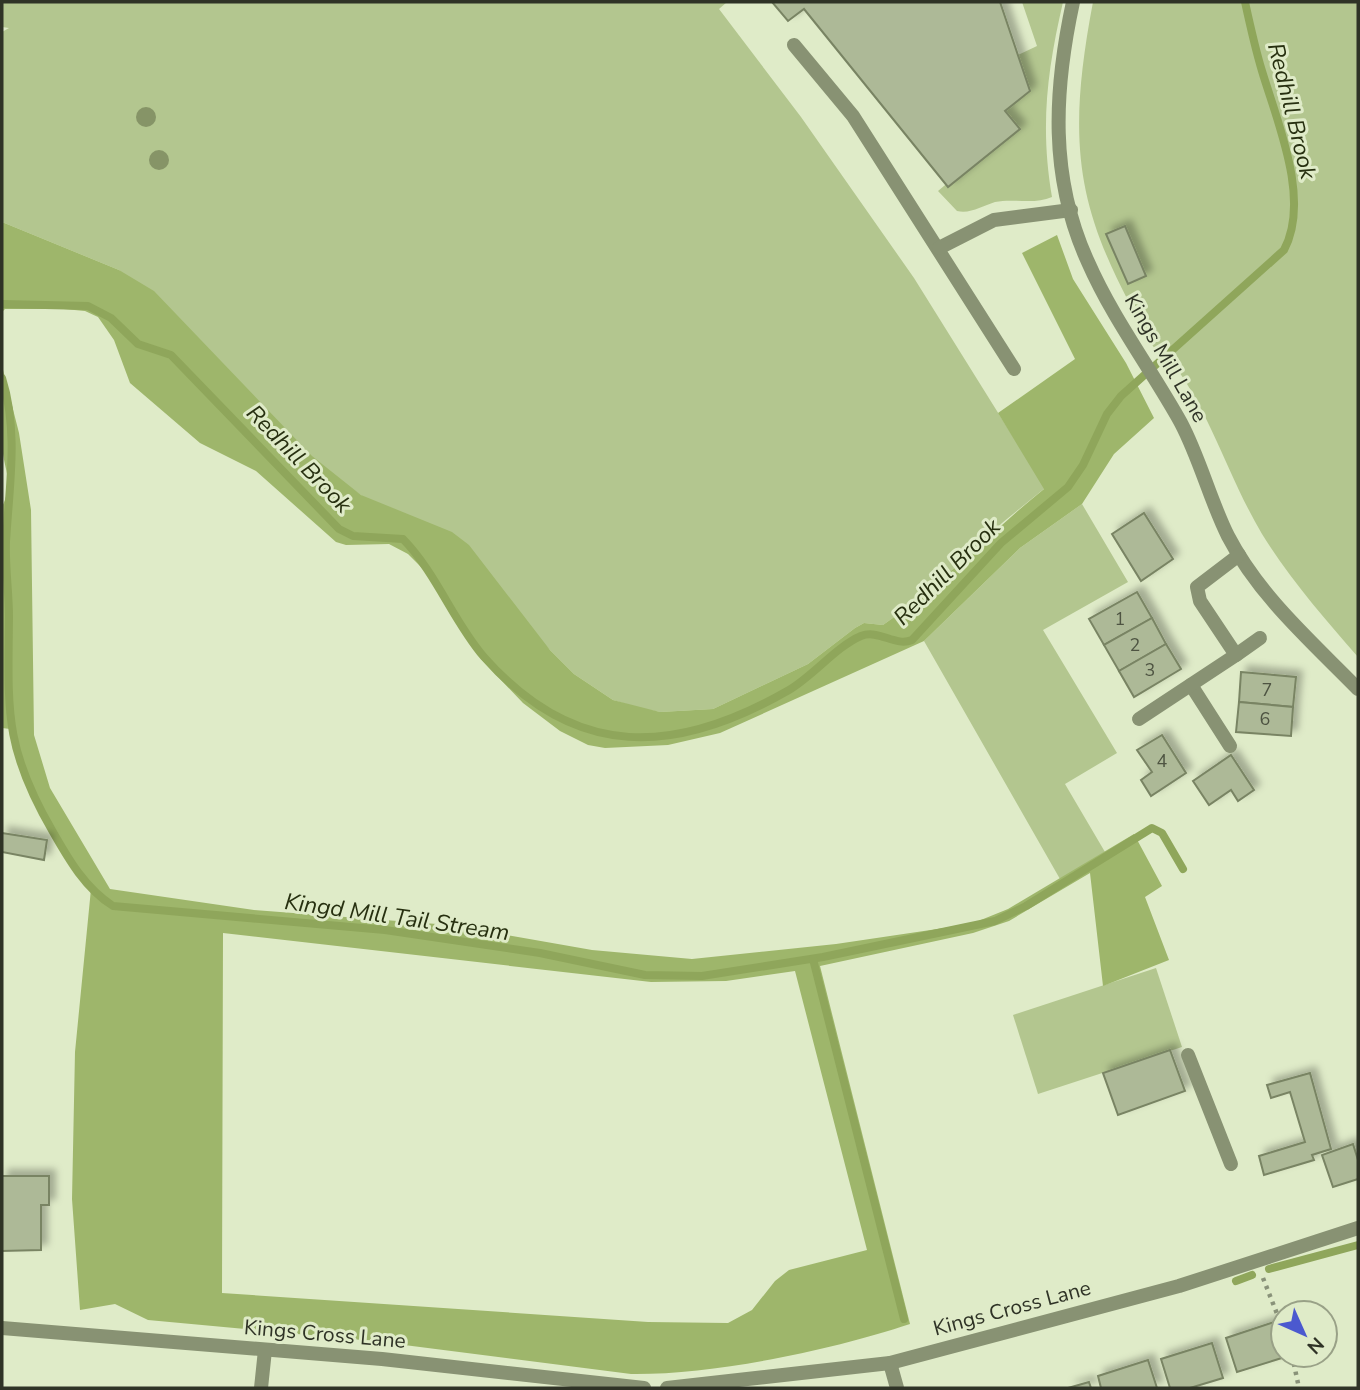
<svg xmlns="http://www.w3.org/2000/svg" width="1360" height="1390" font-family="'Nunito Sans',sans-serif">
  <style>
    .green { fill: #b3c68f }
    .forest { fill: #9eb66b; fill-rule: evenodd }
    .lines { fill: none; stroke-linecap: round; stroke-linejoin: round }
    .stream { stroke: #8fa65b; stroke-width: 8 }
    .building { fill: #adb997; stroke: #798464; stroke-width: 2; filter: url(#shadow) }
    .path { stroke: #899279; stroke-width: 4.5; stroke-dasharray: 3.5 5; stroke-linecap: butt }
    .lane { stroke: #889273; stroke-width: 14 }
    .street { stroke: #889273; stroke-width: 14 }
    .tree { fill: #869467 }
    .labels { text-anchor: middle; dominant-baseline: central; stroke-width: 6; stroke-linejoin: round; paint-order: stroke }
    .number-label { font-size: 18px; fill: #4e5442 }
    .street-label { font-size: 21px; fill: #2f3326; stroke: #dfebc8 }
    .water-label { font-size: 23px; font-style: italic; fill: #273010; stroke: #dfebc8 }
  </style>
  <defs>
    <filter id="shadow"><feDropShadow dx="6" dy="-6" stdDeviation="3.5" flood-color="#0004"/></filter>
  </defs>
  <rect width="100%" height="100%" fill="#dfebc8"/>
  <g class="green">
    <path d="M2,2H727L719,9L801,117L914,278L1045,488L1002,523L929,592L883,625L864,623L855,628L808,664L713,709L660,712L639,708L613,700L574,674L543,643L417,534L303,455L119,270L2,222V32L9,28L2,27Z"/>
    <path d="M1022,2H1063C1047,71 1040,127 1052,197C1034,205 1014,198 995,202C982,206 971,214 957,211L938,191L1017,125L1005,111L1030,91L1018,55L1037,46Z"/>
    <path d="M1093,2H1358V657C1324,618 1289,578 1262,534C1227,475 1210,409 1166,354L1160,358C1080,221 1063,160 1093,2Z"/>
    <path d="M1082,504L1128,582L1043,630L1117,753L1065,784L1105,852L1060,879L924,641L1020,548Z"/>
    <path d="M1156,968L1182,1047L1038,1094L1013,1015Z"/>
  </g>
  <g class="forest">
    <path d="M2,222L119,270L154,291L312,456L361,495L452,532L469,545L550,650L574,674L613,700L660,712L713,709L808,664L855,628L864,623L883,625C942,585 989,533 1044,489L998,413L1075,359L1022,253L1057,235L1073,279L1126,363L1154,418L1114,454L1082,504L1020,548L924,641L720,733L668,745L605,748L588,745L560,731L523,703L481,659L427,573L408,554L389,544L346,545L336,542L256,471L200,443L130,383L114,340L98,317L85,311L64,309H5L2,312Z"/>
    <path d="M2,366L19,433L31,510L34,735L50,788L110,889L254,910L450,925L592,950L692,959L836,944L971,924L1008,909L1134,834L1162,886L1145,897L1169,960L1103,986L1090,873L1009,921L973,933L820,966L910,1324C832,1350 714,1375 631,1374L373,1341L148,1320L115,1304L80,1310L72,1199L75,1052L91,889L82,879C52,832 19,785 10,729L2,728V507C15,479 3,471 2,443C0,418 2,391 2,366ZM223,933L651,982L726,981L795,971L867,1250L789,1270L775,1281L752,1310L728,1323L648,1322L222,1293Z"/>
  </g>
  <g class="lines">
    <g class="stream">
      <path d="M2,304L88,306L111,318L138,344L171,355L339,529L353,536L403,539C437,574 453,621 484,657C576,761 676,755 789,690C813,676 837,646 861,636C879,629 895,647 912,640L1001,543L1068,487L1083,465L1107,414L1121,396L1284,250C1311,200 1277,121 1262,71C1255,48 1250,25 1245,2"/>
      <path d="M2,378C19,432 9,487 6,542C5,567 9,592 9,617C8,711 4,748 53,832C69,860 85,888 113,906L385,930L540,953L645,975L702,976L823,957L995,921L1026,906L1152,828L1162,833L1183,869"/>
      <path d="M813,959L904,1319"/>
      <path d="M1269,1269L1358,1245"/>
      <path d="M1236,1281L1252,1275"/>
    </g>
  </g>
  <g class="building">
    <path d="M772,2H1000L1030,91L1005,111L1020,129L948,187L804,9L788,21Z"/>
    <path d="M1125,226L1146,276L1128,284L1106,234Z"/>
    <path d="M1144,513L1173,559L1141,581L1112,534Z"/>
    <path d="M1137,592L1152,618L1104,645L1089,619Z"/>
    <path d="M1152,618L1166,644L1119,671L1104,645Z"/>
    <path d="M1166,644L1181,669L1134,697L1119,671Z"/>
    <path d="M1241,672L1296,677L1293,707L1239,702Z"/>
    <path d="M1239,702L1293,707L1291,736L1236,732Z"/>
    <path d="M1162,735L1186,773L1151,796L1141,780L1152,772L1137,750Z"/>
    <path d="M1231,755L1254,790L1238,801L1231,790L1209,805L1193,781Z"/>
    <path d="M2,833L47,840L44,860L2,852Z"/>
    <path d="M1170,1050L1185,1091L1118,1115L1103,1073Z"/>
    <path d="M1310,1073L1331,1149L1312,1155L1314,1160L1264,1175L1259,1156L1305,1142L1290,1092L1271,1098L1267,1085Z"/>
    <path d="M1353,1144L1358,1160V1179L1333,1187L1322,1155Z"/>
    <path d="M2,1176H49V1205H41V1250L2,1251Z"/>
    <path d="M1274,1322L1285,1357L1237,1372L1226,1338Z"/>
    <path d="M1212,1343L1223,1378L1190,1388H1170L1161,1359Z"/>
    <path d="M1148,1360L1157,1388H1101L1098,1376Z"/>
    <path d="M1089,1382L1091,1388H1068Z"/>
  </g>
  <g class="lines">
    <g class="path">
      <path d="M1263,1278L1283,1329"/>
      <path d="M1292,1355L1299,1388"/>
    </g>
    <g class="lane">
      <path d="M794,45L853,116L1014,369"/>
      <path d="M939,248L994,220L1071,210"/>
      <path d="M1188,1055L1231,1164"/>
    </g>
    <g class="street">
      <path d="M1073,2C1054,90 1049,177 1088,262C1113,319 1151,369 1181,423C1200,459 1210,500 1228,536C1259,596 1312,642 1358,689"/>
      <path d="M1236,655L1260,638"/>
      <path d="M1191,685L1230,746"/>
      <path d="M1139,719L1236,655L1200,601L1197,587L1239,555"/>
      <path d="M2,1328L382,1359L644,1388"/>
      <path d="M890,1363L897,1388"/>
      <path d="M261,1388L265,1350"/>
      <path d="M667,1388L890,1363L1179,1286L1358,1228"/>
    </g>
  </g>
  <g class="tree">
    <circle cx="146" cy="117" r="10"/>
    <circle cx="159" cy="160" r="10"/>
  </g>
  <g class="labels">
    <g class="number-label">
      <text x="1120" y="619">1</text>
      <text x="1135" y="645">2</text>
      <text x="1150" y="670">3</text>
      <text x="1267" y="690">7</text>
      <text x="1265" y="719">6</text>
      <text x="1162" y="761">4</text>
    </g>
    <g class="street-label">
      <text transform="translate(1166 358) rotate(60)">Kings Mill Lane</text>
      <text transform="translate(1012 1308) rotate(-15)">Kings Cross Lane</text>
      <text transform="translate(325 1334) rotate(5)">Kings Cross Lane</text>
    </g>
    <g class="water-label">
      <text transform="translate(1292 111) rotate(76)">Redhill Brook</text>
      <text transform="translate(299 459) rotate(46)">Redhill Brook</text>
      <text transform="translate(947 572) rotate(-45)">Redhill Brook</text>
      <text transform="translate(397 917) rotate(8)">Kingd Mill Tail Stream</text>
    </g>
  </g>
  <rect width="1360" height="1390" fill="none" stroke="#2f3326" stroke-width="7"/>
  <g transform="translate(1304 1334) rotate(135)"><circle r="33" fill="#dfebc8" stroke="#99a187" stroke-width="2"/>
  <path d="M0-5L12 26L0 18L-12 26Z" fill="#4b59cf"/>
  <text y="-10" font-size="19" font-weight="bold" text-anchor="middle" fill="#2f3326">N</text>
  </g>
</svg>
